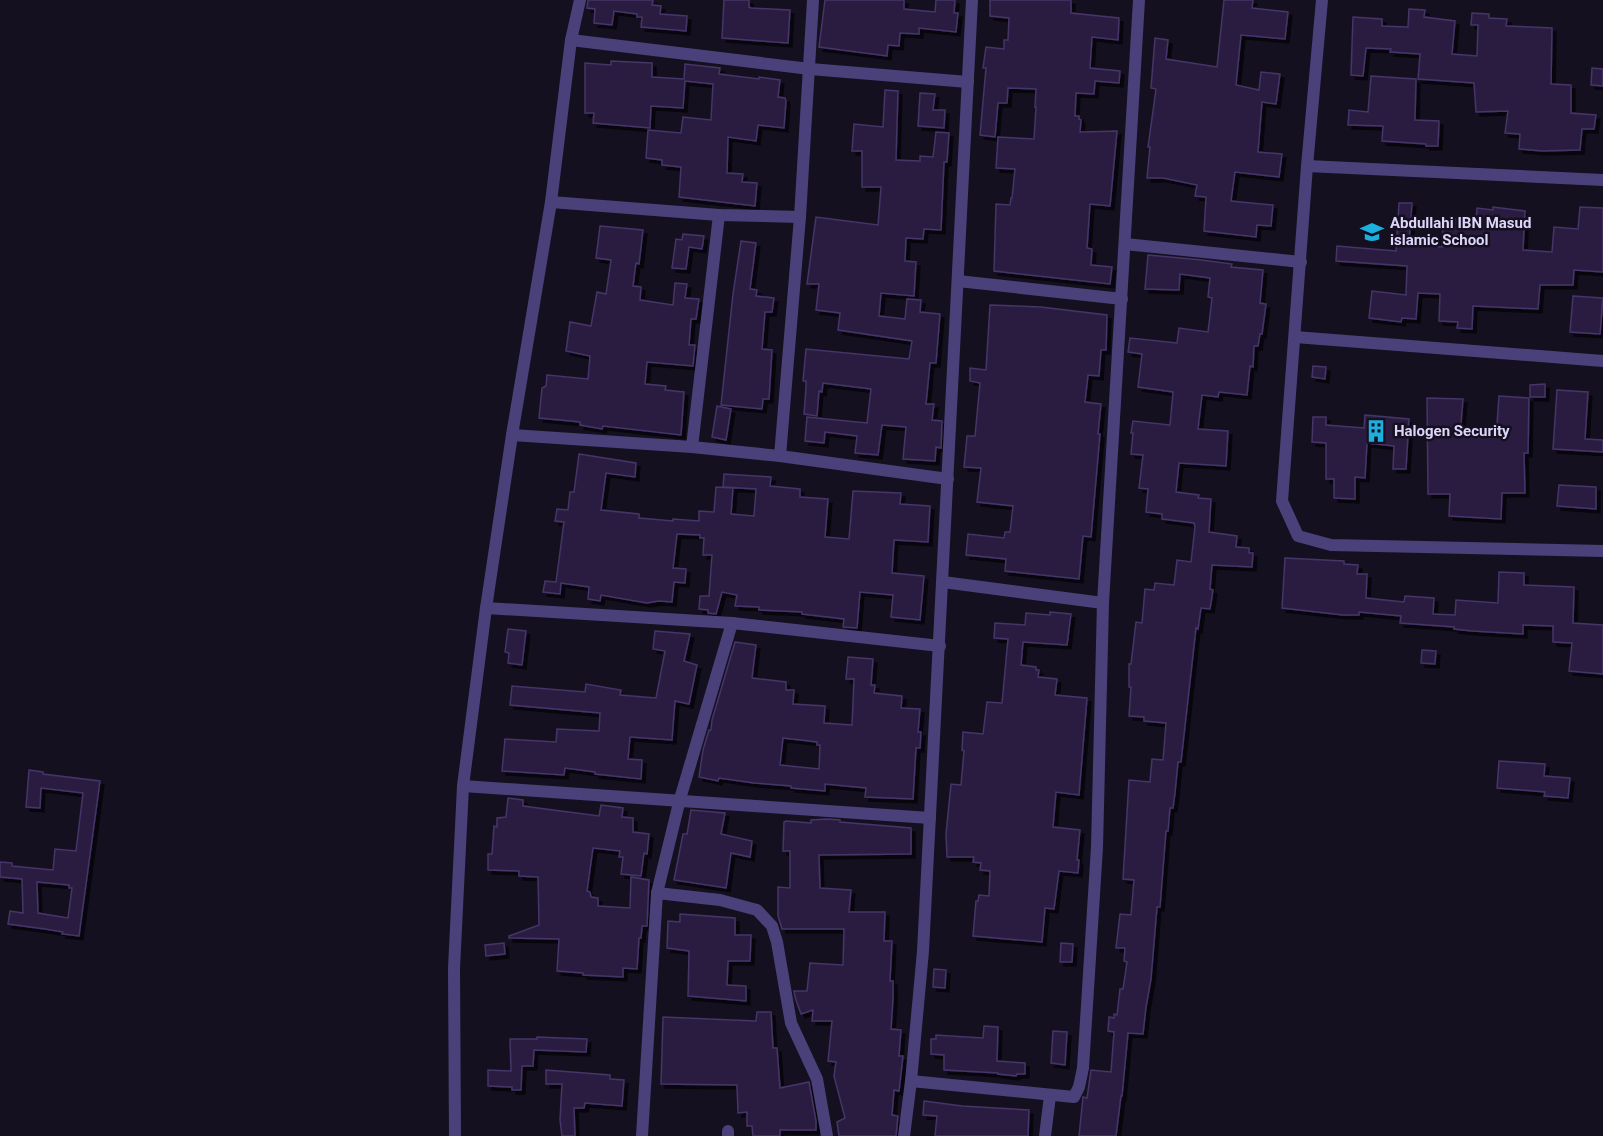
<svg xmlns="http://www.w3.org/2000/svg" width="1603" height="1136" font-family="Roboto,sans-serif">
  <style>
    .building { fill: #2a1f3f; stroke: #453468; stroke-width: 1.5; fill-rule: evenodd; filter: url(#shadow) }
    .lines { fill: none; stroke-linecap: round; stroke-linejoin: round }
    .minor { stroke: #4b417a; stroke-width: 12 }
    .labels { text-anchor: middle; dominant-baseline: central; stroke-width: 5; stroke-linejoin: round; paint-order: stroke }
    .poi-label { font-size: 15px; font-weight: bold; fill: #ded5fa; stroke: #151020; text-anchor: start }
  </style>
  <defs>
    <filter id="shadow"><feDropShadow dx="4" dy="4" stdDeviation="0" flood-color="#0009"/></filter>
  </defs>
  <rect width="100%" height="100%" fill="#151020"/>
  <g class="building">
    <path d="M588,0H653L652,5L661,6L660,14L687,16L686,31L641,27L642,17H637V14L614,11L612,25L594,23L595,9L587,8Z"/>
    <path d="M724,0H749V7L751,8L790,10L788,43L722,38Z"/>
    <path d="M825,0H904V9L935,12L936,0H955L954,13H958L956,32L919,28V34L900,33L899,46L888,45L887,56L819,47Z"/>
    <path d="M990,0H1071V13L1119,18L1118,40L1092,37L1090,68L1120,71L1119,83L1095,81L1094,94L1076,93L1075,116H1079V119L1081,120L1080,132L1117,131L1110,206L1090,204L1087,248L1092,249L1091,265L1112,267L1110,284L994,271L996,204L1010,205L1011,198H1012L1015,169L996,168L998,137L1034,139L1036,107H1035L1036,89L1008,88L1007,103H998L995,137L980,135L986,68H983L986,47L1004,49V40H1008L1009,18L990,16Z"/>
    <path d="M1224,0H1253L1252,8L1288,12L1285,39L1241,35L1236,85L1259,90L1261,72L1280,74L1276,104L1262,102L1258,152L1282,154L1279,177L1235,172L1231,201L1273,205L1271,226L1257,225L1256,237L1204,231L1206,197L1195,196L1197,185L1163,178H1147L1150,147H1148L1156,89L1151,88L1155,38L1168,40L1166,59L1217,67Z"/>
    <path d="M1409,9L1425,10L1424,17L1455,21L1452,54L1477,56L1478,25H1471L1472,13L1489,14V18L1507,19L1506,26L1552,28L1551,84L1571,85V113L1596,115L1594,129H1582L1580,150L1542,151L1519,149L1520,134L1505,133L1508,111L1476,112L1474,83L1418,79L1420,54L1390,52L1391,49L1366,48L1363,76L1351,75L1353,17L1382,19V26L1408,27Z"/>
    <path d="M611,61L652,63V77L684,79L685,64L720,68L719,74L759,79V77L780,80L778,97L785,98L786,101L784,128L758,125L756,141L728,137L727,173L743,174L742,182L757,183L755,206L679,197L681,167L662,165V160L646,158L648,130L681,133L683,117L711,120L713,84L685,81L683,108L651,106L650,128L593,123L594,113H585V63L611,65Z"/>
    <path d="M1592,68L1603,69V86L1591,85Z"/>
    <path d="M1371,76L1416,79L1415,120L1439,121L1438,146H1426V144L1382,141L1383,126L1348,125L1349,110L1368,112Z"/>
    <path d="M885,90L898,91L896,160L920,161V156L933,157L936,132L949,133L947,162H944L941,230L924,229L923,239L906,238L905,261L916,262L914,296L881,293L879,316L905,319L907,299L921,300L920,312L940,314L936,363H930L926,404H934L932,420L942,421L941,448L936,447L935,461L903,459L906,427L882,425L878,455L855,453L857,436L825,432L824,443L805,441L807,417L867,423L871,389L823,383L822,392L819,391L817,416L804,414L806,388V381H803L806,349L909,359L912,341L838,330L840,313L816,310L819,284H807L816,217L878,225L881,187H862V151H852L854,124L883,127Z"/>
    <path d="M920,93L935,94L933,110H945L944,128L918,126Z"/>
    <path d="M1399,203H1412L1409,244L1442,247L1443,219L1476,220L1477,208L1493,210V207L1525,211L1523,250L1552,252L1554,227L1578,229L1580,207L1603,208V272L1574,270L1573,285H1540L1538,309L1473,306L1472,329L1457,328L1458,322L1439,321L1440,294L1418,293L1416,319L1402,318L1401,322L1369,318L1372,291L1406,295L1407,266L1336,261L1337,246L1396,251Z"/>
    <path d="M600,226L643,230L639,264L636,263L633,286L641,287L640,300L673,305L675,283L687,284L685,298L699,299L696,319H691L689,345H695L693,366L647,362L645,384L666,386L665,390L684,392L681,435L603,426L602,429L580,425V422L539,418L542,388L546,386L547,375L588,379L590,356L566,351L570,322L591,326L597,292L606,294L611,260L596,258Z"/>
    <path d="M683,234L704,236L702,249L689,247L686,269L672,268L676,239L682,240Z"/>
    <path d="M741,241L756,243L750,289L757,290L756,296L774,298L772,312H765L762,349L772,350L769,399H763L762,409L721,405L733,294Z"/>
    <path d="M1148,255L1202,260L1232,264L1231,267L1263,270L1260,303L1266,304L1262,334H1260L1258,346H1254L1253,367L1250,366L1247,395L1219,392L1218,397L1202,395L1198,429L1228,431L1226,466L1179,463L1176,492L1199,495L1198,498L1211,499L1209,532L1237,536L1236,547L1249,548V553H1253L1252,567L1212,565L1210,589L1213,590L1210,609L1201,608L1198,629L1196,628L1181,762H1178L1175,793L1173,808H1170L1168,831H1166L1160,907H1157L1151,979L1146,1007L1143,1034L1128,1033L1122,1096H1121L1116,1136H1079L1083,1097L1087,1098L1091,1070L1111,1072L1114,1032L1108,1031L1109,1017L1114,1018V1014L1117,1015L1120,989H1123L1127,962L1124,961L1125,948H1116L1120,914L1131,915L1134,880L1123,879L1129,780L1150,782L1152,759L1163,760L1166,723L1144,721V717L1129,716L1131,687H1129V664H1131L1136,622L1142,623L1145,589L1154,590L1155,583L1174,585L1177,560L1191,562L1195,527L1194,523L1162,519V514L1146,512L1148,489L1139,488L1143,455L1131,454L1133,433H1131L1133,421L1170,425L1173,392L1138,387L1142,354L1128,352L1130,338L1177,343L1179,328L1208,332L1212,298L1208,297L1210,278L1180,274L1179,290L1145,289Z"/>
    <path d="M1573,296L1603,298L1600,334L1570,332Z"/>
    <path d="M990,305L1041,307L1107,315L1106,350H1101L1099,376L1088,375L1085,402L1101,404L1098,434H1100L1091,537L1083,536L1079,579L1005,571L1006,559L966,555L968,534L1004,538L1005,532H1010L1013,506L977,502L981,468L964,467L967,436H975L980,383L970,381V368L986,370Z"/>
    <path d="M1313,366L1326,367L1325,379L1312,377Z"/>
    <path d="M1545,384V397H1530V385Z"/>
    <path d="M1557,390L1588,392L1585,439L1603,440V452L1553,449Z"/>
    <path d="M1499,396L1529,398L1528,453H1524L1525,493H1502L1501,519L1449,516L1450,494H1428L1427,398L1463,399L1460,436L1496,438Z"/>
    <path d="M717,406L731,409L726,440L712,437Z"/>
    <path d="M1365,415L1409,419L1406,469H1393L1394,446L1367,443L1365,478L1355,477V499L1334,498V479H1326V443L1312,442L1313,417H1326V425L1364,428Z"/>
    <path d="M579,454L636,463L635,477L606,473L601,510L639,514V518L673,521V519L699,521V511L714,512L716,487L733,488L731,514L754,516L756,489L723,487L724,474L771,477L770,486L800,489V497L828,499L825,537L849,539L853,491L901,493L900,504L930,506L928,542L894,540L892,573L924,576L920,620L891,617L893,595L860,592L857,628L843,627L844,619L802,614V612L759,610V607L735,606L737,595L722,592L716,614L708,613V610L699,609L700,596H709L712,555H703L704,538H700V535L677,534L673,568L686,569L685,583L674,582L672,602L659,601L647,603L601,595L600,601L588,599L589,587L561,583L560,594L543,592L545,581L556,582L564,522L555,521L557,509L568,510L570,492H574Z"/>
    <path d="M1559,485L1596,487V509L1557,506Z"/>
    <path d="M1285,558L1344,561V564L1358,565L1357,574H1367L1366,598L1404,602L1405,596L1434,598L1433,614L1455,615L1456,600L1498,603L1499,572L1524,573V585L1574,587L1573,623L1603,625V674L1569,671L1572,643L1553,642V626L1523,625V634L1472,631L1454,629V627L1400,623L1401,616L1359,612V615H1343L1282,608Z"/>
    <path d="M1050,612L1071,614L1067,645L1023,642L1021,665L1036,667V670H1039L1038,677L1057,679L1055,695L1087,698L1079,795L1056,792L1053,827L1080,830L1077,860H1079L1078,873L1059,871L1054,909L1045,908L1042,942L973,936L976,901H978L979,895L989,896L990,871L980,870L981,863L973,862L974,857H947L946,834L951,784L961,785L964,751L962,750L963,732L983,734L987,702L1002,703L1008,639L994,638L995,623L1025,625L1026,613L1050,615Z"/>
    <path d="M508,629L526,631L522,665L508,663L509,653L505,652Z"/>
    <path d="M655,631L690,634L684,661L697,665L689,704L675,701L672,740L630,737L628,759L642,760L641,779L595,774V772L565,768L564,775L502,771L505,739L556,742L557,729L599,731L600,713L510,705L512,686L585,692L586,684L621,690L620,695L656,698L665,651L653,649Z"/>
    <path d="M735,642L756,645L752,678L786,682V690H794L793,704L825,706L824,723L852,725L854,679H846L848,657L873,659L871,685H875L874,693L902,696L901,708L920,709L918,732H921L920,748H916L913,799L865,797L866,788L825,784V791L791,788V786L754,783L719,778L718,781L699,777L703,750L709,730H711L712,720ZM783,738L817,742V745H820L819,769L780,765Z"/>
    <path d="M1422,650L1436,651L1435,664L1421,663Z"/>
    <path d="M1499,761L1545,764L1544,776L1570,778L1568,798L1544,796L1545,792L1497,788Z"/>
    <path d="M29,770L43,772V774L100,781L79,936L62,934L63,932L45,929L8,924L10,911L23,913L22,879L0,877V862L12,863V866L53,870L55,849L76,851L83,793L41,788L40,808L26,807ZM37,882L69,885V888H72L68,918L38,913Z"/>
    <path d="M508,798L523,800V806L599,816L601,805L623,808L622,817L633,818V832L649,834L647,854L644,853L641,876L621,874L623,857H619L620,851L593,848L587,891L590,892L591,897L598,898V906L630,908L631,877L649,880L647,926H642L641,938H639L637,969L623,968V977L583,975V973L557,971L559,939L509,938V936L539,925L538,877L519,876V871L488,870V854H492L494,826L497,827V818L506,817Z"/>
    <path d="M691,810L725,813L721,834L752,841L750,857L731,853L726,888L674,880L683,834H687Z"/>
    <path d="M827,819L840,820V822L911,828V854L819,855L820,888L851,890L849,912H885L884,941H892L890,981H893V999L891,1029L901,1030L899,1056H903L899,1091L894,1090L892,1115L898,1116L896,1136H839L837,1122L845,1118L834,1076L836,1062L828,1061L832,1021H812L813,1010L801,1014L795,997L794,991H807L810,963L843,965L844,929H782L778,916V887L790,888V851H783L784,822L786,821L811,823V820Z"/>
    <path d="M680,914L735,918V935H751L750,961H728L727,985L746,986V1001L688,996L689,951L667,948L668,921L680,922Z"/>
    <path d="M504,943L505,954L486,956L485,945Z"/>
    <path d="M1061,943L1073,944L1072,962H1060Z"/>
    <path d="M934,969L946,970L945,988L933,987Z"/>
    <path d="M757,1012H771L773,1048H777L780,1088L809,1082L816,1121V1130H780V1136H753L752,1126H747V1112L738,1113L737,1085L661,1084L663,1017L756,1021Z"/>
    <path d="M984,1026L998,1027L997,1061L1025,1063V1074H1017L1016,1076L998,1074V1073L944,1070V1055L931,1054V1039H936V1035L983,1038Z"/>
    <path d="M1053,1031L1067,1032L1065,1065L1051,1063Z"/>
    <path d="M537,1037L587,1039L586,1052L534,1050L533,1066H522L521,1090H512V1087L488,1086V1070L511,1071L510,1039H537Z"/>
    <path d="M546,1070L610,1075V1079L624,1080L622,1106L585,1103L584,1108H574L575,1136H562L560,1120L562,1084H546Z"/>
    <path d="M924,1101L962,1106L1029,1110L1028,1136H935L937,1116L923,1115Z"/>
  </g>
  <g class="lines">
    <g class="minor">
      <path d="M972,0L923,951L911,1081L1074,1097L1079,1087L1083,1068L1097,847L1103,603L1139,0"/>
      <path d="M1322,0L1307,166L1282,501L1298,536L1331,545L1603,551"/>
      <path d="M571,40L810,69L968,82"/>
      <path d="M1307,166L1603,180"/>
      <path d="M551,202L719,215L800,217"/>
      <path d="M1125,244L1301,262"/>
      <path d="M958,281L1122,299"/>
      <path d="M1295,337L1603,361"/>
      <path d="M512,435L692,447L780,456L948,479"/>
      <path d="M692,447L719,215"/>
      <path d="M780,456L800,217L813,0"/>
      <path d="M943,582L1103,603"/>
      <path d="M486,608L732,623L940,646"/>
      <path d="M463,786L930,818"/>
      <path d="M657,893L720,900L757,910L772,926L777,942L791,1023L817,1079L827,1136"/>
      <path d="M455,1136L454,968L463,786L486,608L512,435L551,202L571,40L580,0"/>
      <path d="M642,1136L657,893L680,799L732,623"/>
      <path d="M728,1136V1131"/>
      <path d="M904,1136L911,1081"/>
      <path d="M1045,1136L1050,1096"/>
    </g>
  </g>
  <defs>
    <g id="school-bare" transform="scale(1.8)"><path d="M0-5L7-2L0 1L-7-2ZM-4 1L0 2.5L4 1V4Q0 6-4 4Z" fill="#1db0de" stroke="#151020" stroke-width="2.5" paint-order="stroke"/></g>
    <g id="building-bare" transform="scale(1.8)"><path d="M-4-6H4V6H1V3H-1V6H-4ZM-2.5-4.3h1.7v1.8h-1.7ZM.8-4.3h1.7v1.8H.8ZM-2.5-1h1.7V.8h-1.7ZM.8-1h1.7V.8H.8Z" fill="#1db0de" stroke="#151020" stroke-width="2.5" paint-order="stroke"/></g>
  </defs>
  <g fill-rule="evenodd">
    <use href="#school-bare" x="1372" y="232"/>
    <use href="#building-bare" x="1376" y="431"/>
  </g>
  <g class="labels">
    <g class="poi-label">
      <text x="1390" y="223">Abdullahi IBN Masud<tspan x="1390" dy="17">islamic School</tspan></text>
      <text x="1394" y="431">Halogen Security</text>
    </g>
  </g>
</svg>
